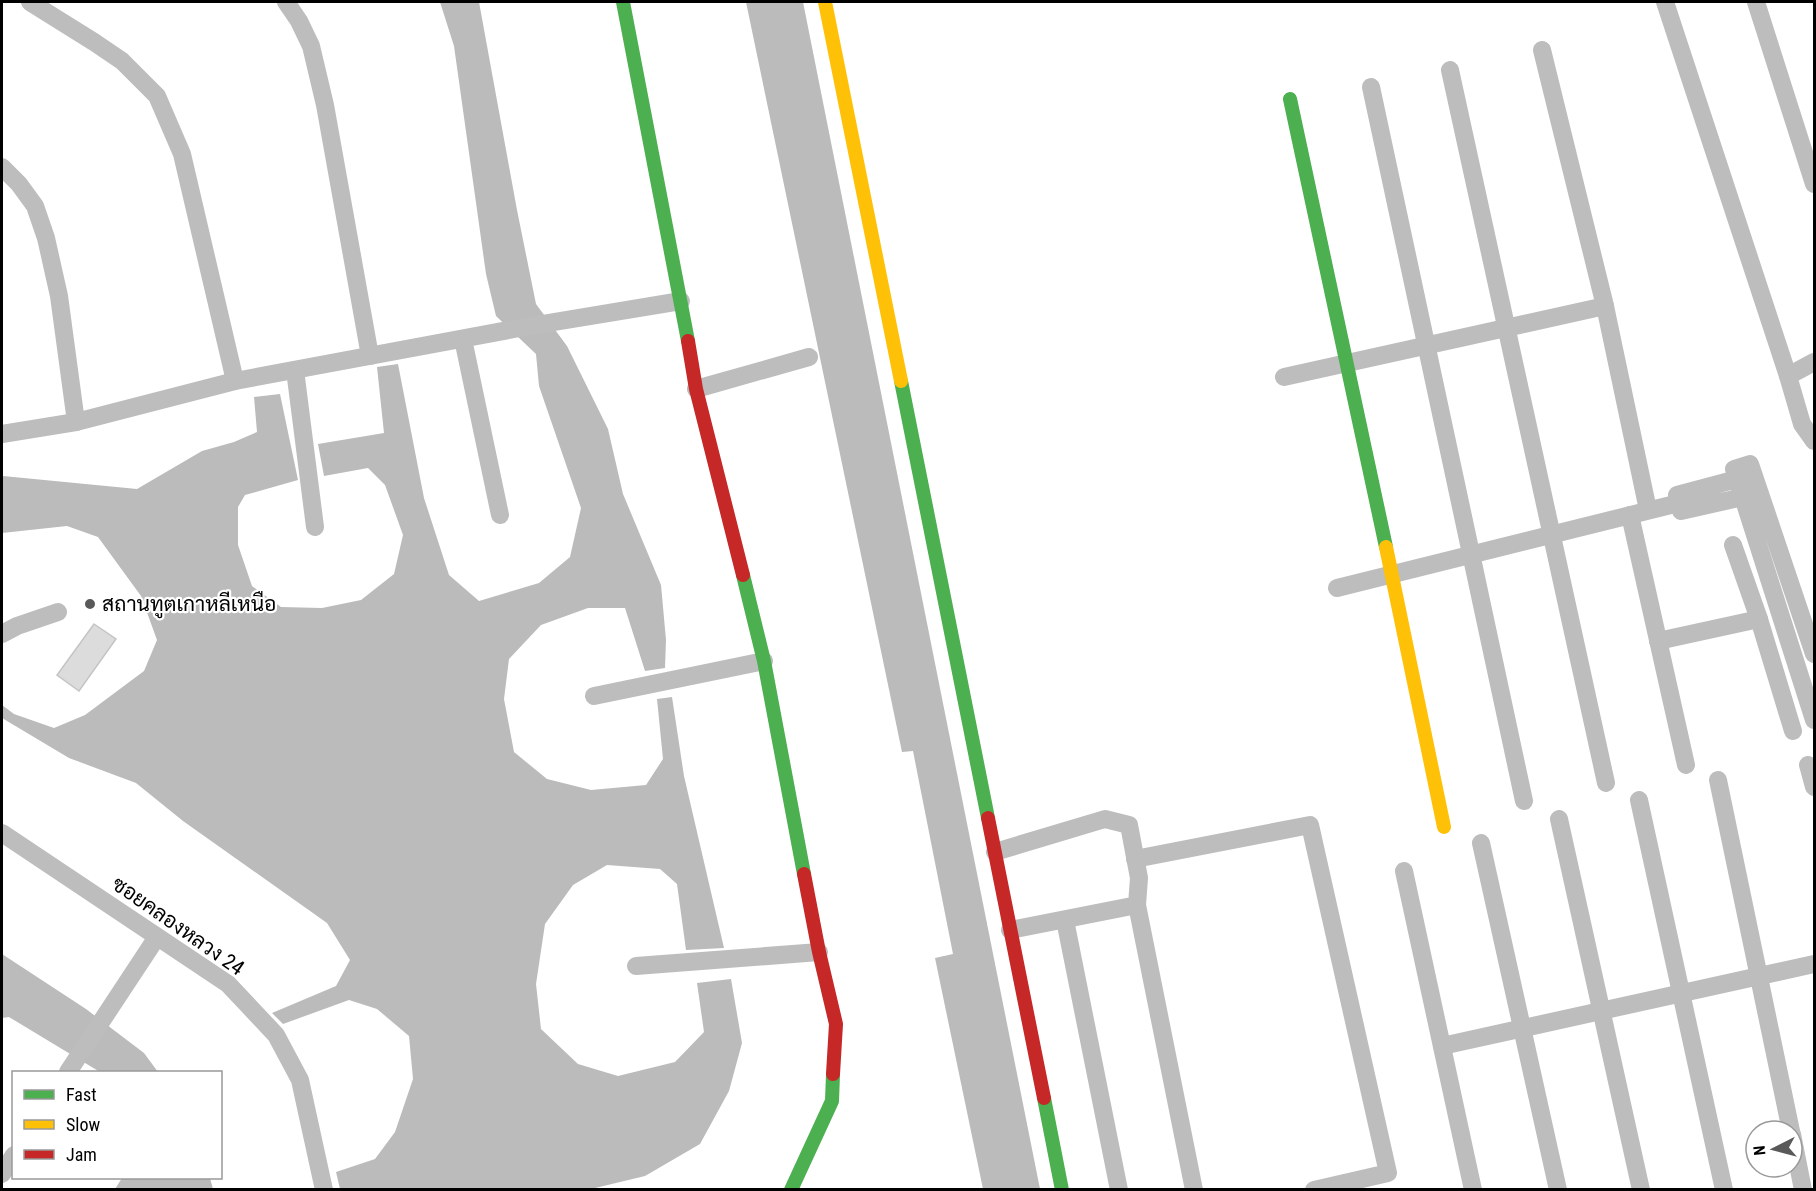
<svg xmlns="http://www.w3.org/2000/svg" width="1816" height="1191" font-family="'Roboto Condensed',Sarabun,sans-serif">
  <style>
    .water { fill: #bbb }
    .building { fill: #dcdcdc; stroke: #c4c4c4; stroke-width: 1.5 }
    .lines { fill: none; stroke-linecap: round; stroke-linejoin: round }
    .street { stroke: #bdbdbd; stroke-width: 18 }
    .fast { stroke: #4caf50; stroke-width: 14 }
    .slow { stroke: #ffc107; stroke-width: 14 }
    .jam { stroke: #c62828; stroke-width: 14 }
    .poi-dot { fill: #595959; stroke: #fff; stroke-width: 2 }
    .labels { text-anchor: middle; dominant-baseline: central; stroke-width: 4.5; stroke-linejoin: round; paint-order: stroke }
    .poi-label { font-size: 21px; fill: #000; stroke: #fff; text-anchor: start }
    .street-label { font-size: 21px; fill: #000; stroke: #fff }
  </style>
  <rect width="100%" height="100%" fill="#fff"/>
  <g class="water">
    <path d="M440,2H479L517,210L536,304L567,346L608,429L623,494L661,585L666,640L665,668L645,671L625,608H588L541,625L509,659L504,699L514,752L547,779L591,790L646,785L663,759L657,699L672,697L684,776L724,948L686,950L677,884L660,869L607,865L573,885L545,924L536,984L541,1029L578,1064L618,1076L675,1062L704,1032L697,983L731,979L742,1043L729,1091L700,1144L645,1176L591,1189H340L336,1172L375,1159L395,1132L413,1079L409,1036L377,1009L349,1000L283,1024L272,1013L336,986L350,960L327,923L183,821L136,783L69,758L2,718V705L14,714L54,728L85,715L144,671L157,640L141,596L98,537L67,526L2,533V474L3,476L137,489L202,451L234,442L257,432L254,397L280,394L298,480L245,495L238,507V545L252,586L281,607L322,608L361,600L394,574L403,535L385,485L368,468L324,476L318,444L384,433L377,367L398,364L424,498L449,575L479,601L539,583L570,557L581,508L539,386L536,354L496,316L486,274L454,46Z"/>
    <path d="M746,2H803L1040,1189H983L935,958L953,954L913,751L902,752Z"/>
    <path d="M2,954L86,1009L144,1053L158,1072H100L9,1017L2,1018Z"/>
    <path d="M122,1178H210L213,1189H115Z"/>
  </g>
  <path class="building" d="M94,624L116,639L79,691L57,675Z"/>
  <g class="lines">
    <g class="street">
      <path d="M30,2L94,42L122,61L157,96L182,154L235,381"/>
      <path d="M286,2L299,21L311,46L325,105L370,356"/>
      <path d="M1665,2L1788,376"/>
      <path d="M1756,2L1814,184"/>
      <path d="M1542,50L1605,306"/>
      <path d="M1450,70L1606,783"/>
      <path d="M1371,87L1524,801"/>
      <path d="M2,167L19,184L35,206L46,238L59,296L76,422"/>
      <path d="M463,339L500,515"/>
      <path d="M1814,362L1788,376L1802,424L1814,441"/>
      <path d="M295,370L315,527"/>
      <path d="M1284,377L1605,306L1648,510"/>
      <path d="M696,389L809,357"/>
      <path d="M2,434L76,422L235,381L530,326L681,301"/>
      <path d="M1737,479L1677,495L1681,511L1743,497"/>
      <path d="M1630,515L1686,765"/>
      <path d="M1733,545L1759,619L1793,731"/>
      <path d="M1337,588L1679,503"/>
      <path d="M2,634L17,626L58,612"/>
      <path d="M1658,641L1759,619"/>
      <path d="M1814,654L1750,464L1734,469L1814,720"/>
      <path d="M594,696L764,661"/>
      <path d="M1808,765L1814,787"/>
      <path d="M1718,780L1791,1131"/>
      <path d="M1639,800L1724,1190"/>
      <path d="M1559,819L1641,1190"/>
      <path d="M2,833L228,984L276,1035L300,1080L324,1190"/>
      <path d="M1481,843L1558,1190"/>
      <path d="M995,852L1105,819L1129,825L1139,878L1137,905L1010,930"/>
      <path d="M1135,859L1310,825L1388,1173L1314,1190"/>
      <path d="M1404,871L1473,1190"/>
      <path d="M1137,905L1194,1190"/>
      <path d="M1065,920L1119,1190"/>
      <path d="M636,966L819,952"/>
      <path d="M1442,1046L1814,964"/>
      <path d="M68,1072L157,937"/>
      <path d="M1792,1134L1803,1190"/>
      <path d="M2,1174L14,1155"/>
    </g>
    <g class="fast">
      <path d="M623,2L688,341"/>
      <path d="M1290,99L1386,547"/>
      <path d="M901,381L988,818"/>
      <path d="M743,575L764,661L804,874"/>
      <path d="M1044,1098L1062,1190"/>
      <path d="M791,1190L832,1101L833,1074"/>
    </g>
    <g class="slow">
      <path d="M825,2L901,381"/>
      <path d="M1386,547L1444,827"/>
    </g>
    <g class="jam">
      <path d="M688,341L696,389L743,575"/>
      <path d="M988,818L1044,1098"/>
      <path d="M804,874L819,952L836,1024L833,1074"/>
    </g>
  </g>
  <circle class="poi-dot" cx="90" cy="604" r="6"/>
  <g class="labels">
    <g class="poi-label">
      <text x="102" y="604">สถานทูตเกาหลีเหนือ</text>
    </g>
    <g class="street-label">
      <text transform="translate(178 926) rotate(35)">ซอยคลองหลวง 24</text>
    </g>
  </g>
  <rect width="1816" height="1191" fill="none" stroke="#000000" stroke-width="6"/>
  <rect x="12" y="1071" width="210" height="108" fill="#ffffff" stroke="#999999" stroke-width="1.5"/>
  <rect x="24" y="1090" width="30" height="9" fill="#4caf50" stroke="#999999" stroke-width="1.5"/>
  <text x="66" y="1101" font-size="18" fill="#000000">Fast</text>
  <rect x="24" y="1120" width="30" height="9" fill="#ffc107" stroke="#999999" stroke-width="1.5"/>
  <text x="66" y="1131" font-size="18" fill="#000000">Slow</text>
  <rect x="24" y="1150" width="30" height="9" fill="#c62828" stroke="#999999" stroke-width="1.5"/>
  <text x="66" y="1161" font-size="18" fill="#000000">Jam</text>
  <g transform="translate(1774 1149) rotate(264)"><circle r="28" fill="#ffffff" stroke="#999999" stroke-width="1.5"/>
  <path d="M0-4.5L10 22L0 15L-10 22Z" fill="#595959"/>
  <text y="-9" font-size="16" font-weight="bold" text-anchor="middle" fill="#000000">N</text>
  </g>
</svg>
